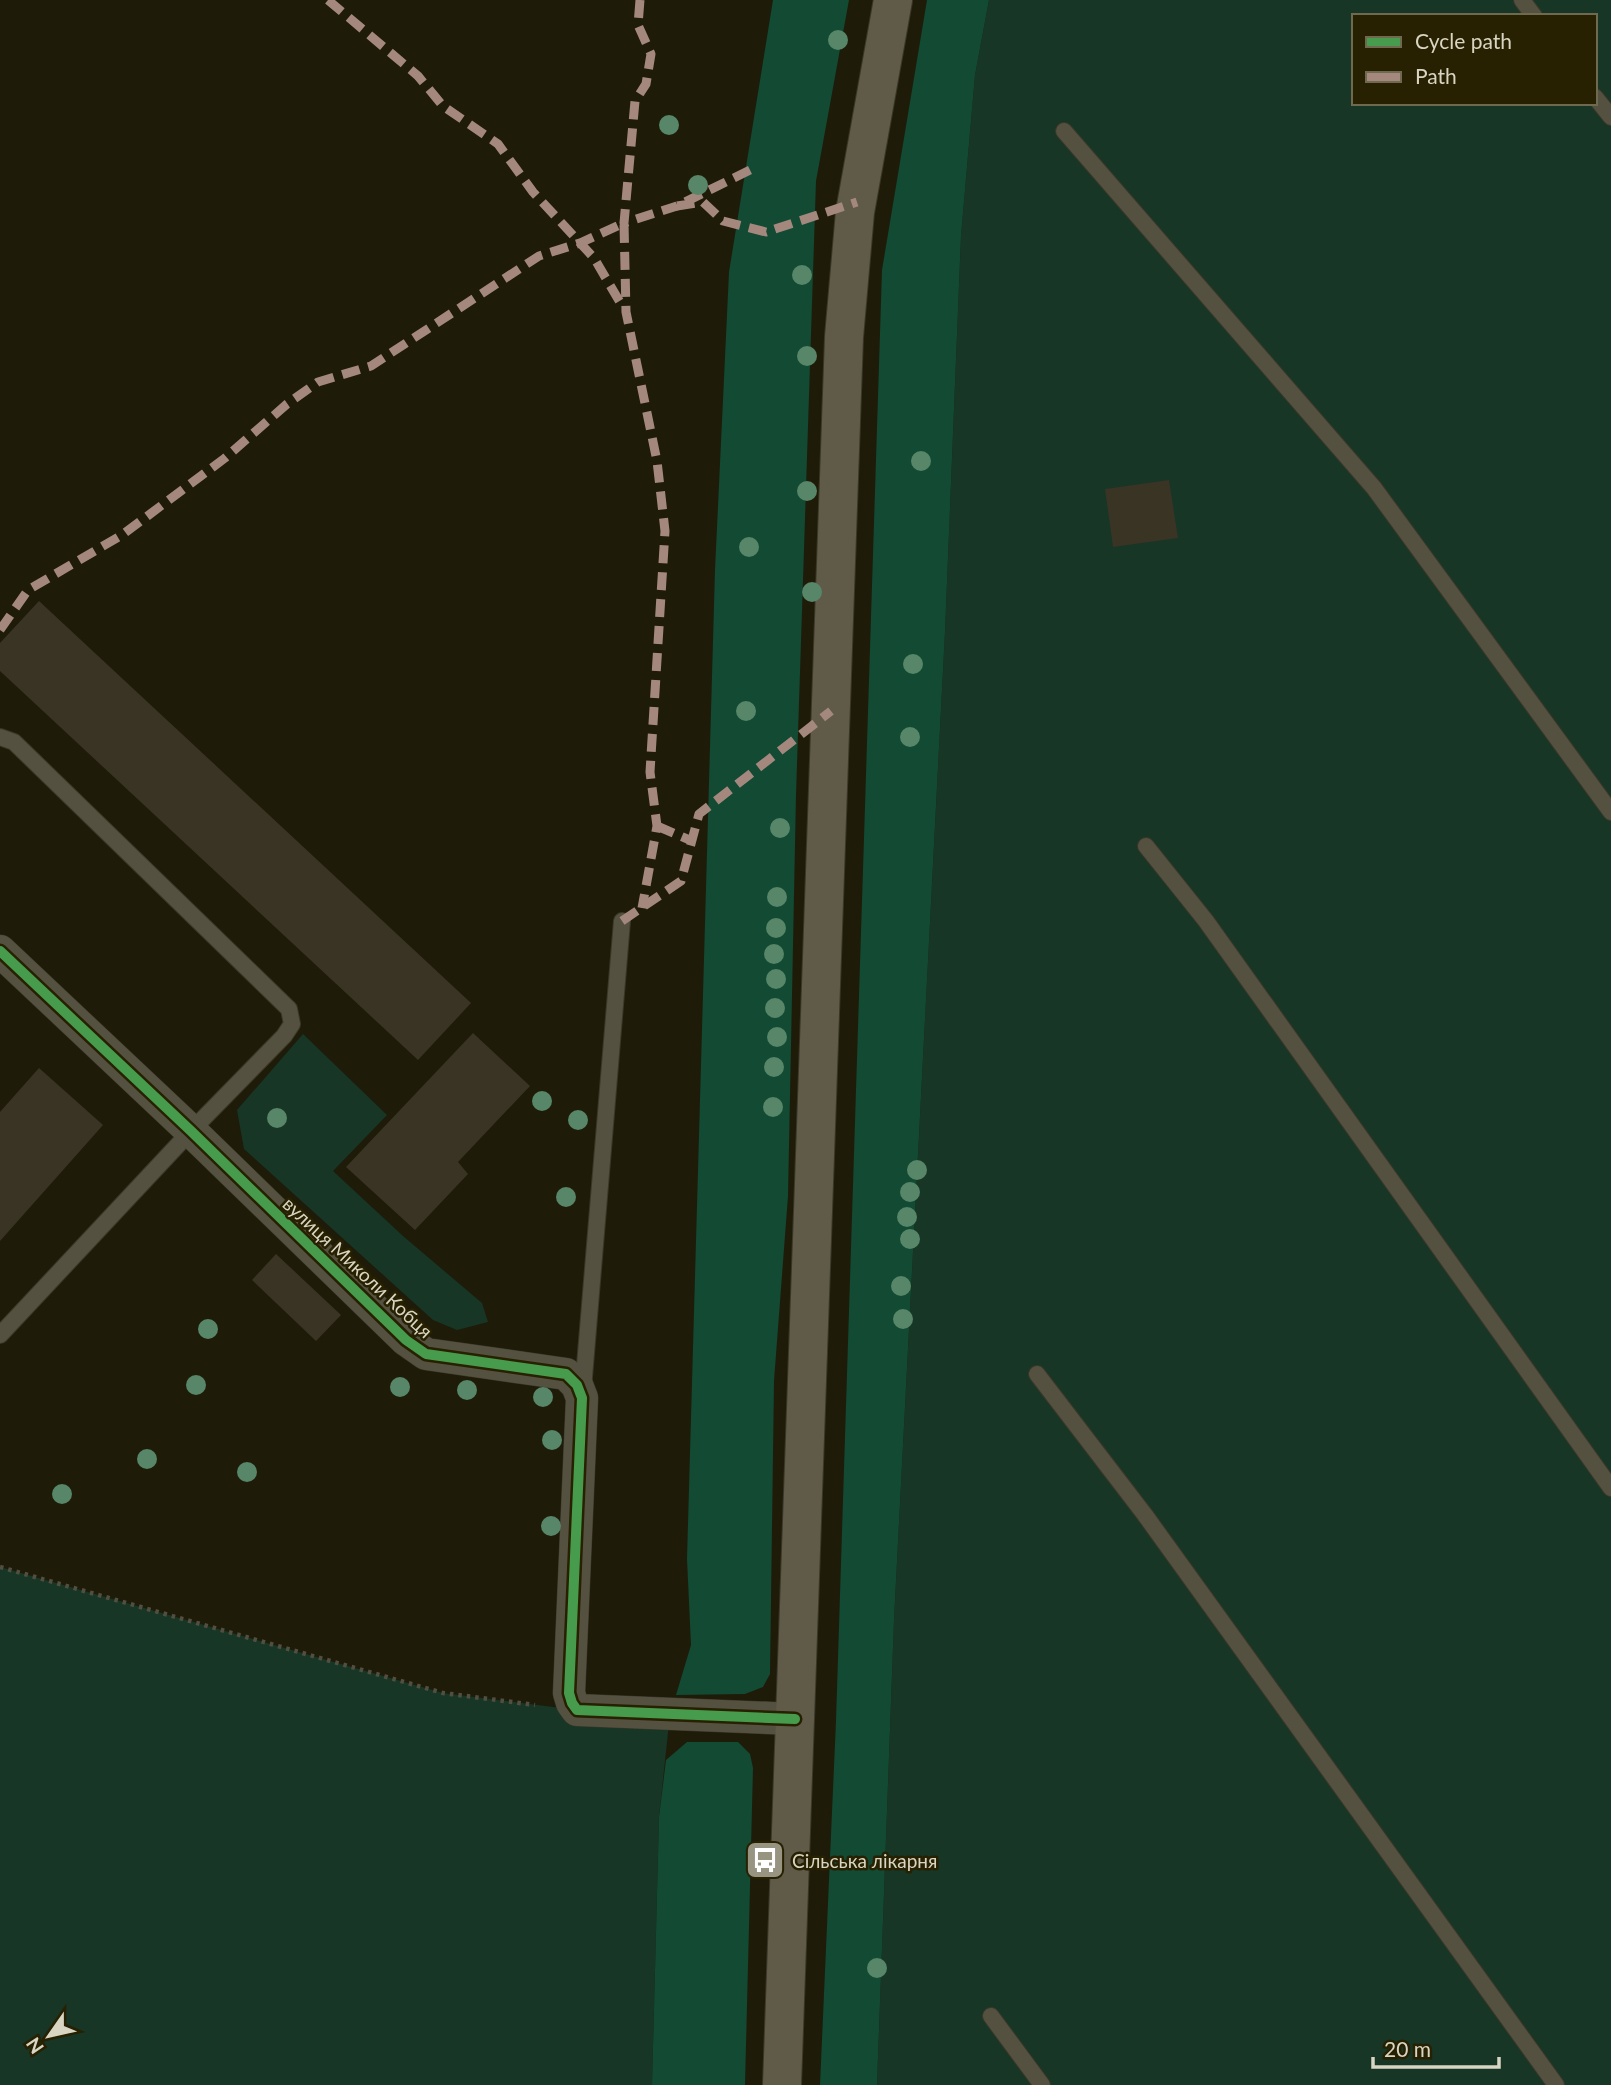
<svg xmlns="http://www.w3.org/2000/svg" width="1611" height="2085" font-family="Lato,sans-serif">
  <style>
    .green { fill: #173626; fill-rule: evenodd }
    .forest { fill: #124a33 }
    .building { fill: #3a3425 }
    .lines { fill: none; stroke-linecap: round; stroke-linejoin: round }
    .lane-casing { stroke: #3b3828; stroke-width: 18 }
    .street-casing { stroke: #3b3828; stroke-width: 33 }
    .secondary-casing { stroke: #3b3828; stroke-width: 40 }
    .path { stroke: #524e40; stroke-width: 4.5; stroke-dasharray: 3.5 5; stroke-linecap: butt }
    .lane { stroke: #555141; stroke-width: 16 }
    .street { stroke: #555141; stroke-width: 32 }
    .secondary { stroke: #605b48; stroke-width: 38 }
    .quiet { stroke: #a5887d; stroke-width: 9; stroke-dasharray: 18 9; stroke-linecap: butt }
    .cycleway-casing { stroke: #272101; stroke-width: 15 }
    .cycleway { stroke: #469c4c; stroke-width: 10 }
    .tree { fill: #578668 }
    .labels { text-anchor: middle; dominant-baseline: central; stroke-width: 5; stroke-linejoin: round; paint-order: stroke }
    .street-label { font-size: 19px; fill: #d8d5c3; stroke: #272101 }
    .poi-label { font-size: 19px; fill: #d8d5c3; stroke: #272101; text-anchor: start }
  </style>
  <rect width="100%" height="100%" fill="#1f1b09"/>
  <g class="green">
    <path d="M989,0H1611V2085H877L894,1620L945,632L961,236L975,75ZM1354,16H1595V103H1354Z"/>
    <path d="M303,1034L387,1115L333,1171L403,1236L482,1303L488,1322L457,1330L433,1320L244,1149L237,1110Z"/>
    <path d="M0,1567L443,1693L577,1710L670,1714L659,1817L652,2085H0Z"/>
  </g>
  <g class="forest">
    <path d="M773,0H849L816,181L796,795L788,1196L774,1381L770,1674L763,1687L745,1694L676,1695L691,1645L687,1559L715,570L729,272Z"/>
    <path d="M927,0H989L975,75L961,236L945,632L894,1620L877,2085H820L836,1721L882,270Z"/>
    <path d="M687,1742H738L750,1754L753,1768L745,2085H652L659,1817L666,1760Z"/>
  </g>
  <g class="building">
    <path d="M1169,480L1178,538L1113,547L1105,489Z"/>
    <path d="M39,601L471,1003L418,1060L0,671V643Z"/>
    <path d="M473,1033L530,1086L458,1162L468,1174L415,1230L346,1167Z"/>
    <path d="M39,1068L103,1125L0,1241V1112Z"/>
    <path d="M276,1254L341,1315L316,1341L252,1280Z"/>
  </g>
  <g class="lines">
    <g class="lane-casing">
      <g id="lane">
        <path d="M1522,0L1534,16"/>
        <path d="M1595,97L1611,117"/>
        <path d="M1064,131L1374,488L1611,812"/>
        <path d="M0,737L14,742L289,1009L292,1024L284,1036L191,1131L0,1335"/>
        <path d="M1146,846L1206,921L1611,1488"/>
        <path d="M1037,1374L1145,1515L1556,2085"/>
        <path d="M583,1389L622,921"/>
        <path d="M991,2016L1042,2085"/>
      </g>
    </g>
    <g class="street-casing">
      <path id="street" d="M0,951L191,1131L406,1340L426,1354L566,1374L577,1385L582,1398L569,1693L572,1703L577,1710L795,1719"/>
    </g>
    <g class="secondary-casing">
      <path id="secondary" d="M782,2085L844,337L855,212L893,0"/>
    </g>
    <path class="path" d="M0,1567L443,1693L535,1705"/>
    <use href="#lane" class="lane"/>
    <use href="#street" class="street"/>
    <use href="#secondary" class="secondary"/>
    <g class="quiet">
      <path d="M328,0L418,76L443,106L498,144L533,192L594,258L624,309"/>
      <path d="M640,0L638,25L651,54L646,84L635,101L624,223L677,206"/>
      <path d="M750,170L677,206L703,202L723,221L766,232L857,202"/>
      <path d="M0,630L28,590L122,535L225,458L287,404L318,382L371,366L539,256L580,243L624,223L626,312L657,461L665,531L650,772L657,826L642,908"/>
      <path d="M657,826L692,841"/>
      <path d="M622,921L681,881L699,814L831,711"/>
    </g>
    <g class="cycleway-casing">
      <path id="cycleway" d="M0,951L191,1131L406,1340L426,1354L566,1374L577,1385L582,1398L569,1693L572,1703L577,1710L795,1719"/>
    </g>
    <use href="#cycleway" class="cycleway"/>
  </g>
  <g class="tree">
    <circle cx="838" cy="40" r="10"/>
    <circle cx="669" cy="125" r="10"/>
    <circle cx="698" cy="185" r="10"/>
    <circle cx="802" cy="275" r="10"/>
    <circle cx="807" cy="356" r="10"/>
    <circle cx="921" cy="461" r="10"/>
    <circle cx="807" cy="491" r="10"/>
    <circle cx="749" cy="547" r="10"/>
    <circle cx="812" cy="592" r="10"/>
    <circle cx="913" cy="664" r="10"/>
    <circle cx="746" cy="711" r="10"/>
    <circle cx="910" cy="737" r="10"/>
    <circle cx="780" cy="828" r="10"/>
    <circle cx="777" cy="897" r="10"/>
    <circle cx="776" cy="928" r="10"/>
    <circle cx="774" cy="954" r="10"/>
    <circle cx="776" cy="979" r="10"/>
    <circle cx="775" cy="1008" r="10"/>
    <circle cx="777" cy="1037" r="10"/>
    <circle cx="774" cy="1067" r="10"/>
    <circle cx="542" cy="1101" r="10"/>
    <circle cx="773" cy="1107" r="10"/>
    <circle cx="277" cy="1118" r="10"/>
    <circle cx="578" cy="1120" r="10"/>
    <circle cx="917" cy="1170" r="10"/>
    <circle cx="910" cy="1192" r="10"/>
    <circle cx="566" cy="1197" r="10"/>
    <circle cx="907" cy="1217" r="10"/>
    <circle cx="910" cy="1239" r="10"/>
    <circle cx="901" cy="1286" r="10"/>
    <circle cx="903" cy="1319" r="10"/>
    <circle cx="208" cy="1329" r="10"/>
    <circle cx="196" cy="1385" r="10"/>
    <circle cx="400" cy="1387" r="10"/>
    <circle cx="467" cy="1390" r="10"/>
    <circle cx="543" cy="1397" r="10"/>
    <circle cx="552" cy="1440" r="10"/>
    <circle cx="147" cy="1459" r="10"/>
    <circle cx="247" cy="1472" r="10"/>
    <circle cx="62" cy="1494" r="10"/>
    <circle cx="551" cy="1526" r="10"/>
    <circle cx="877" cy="1968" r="10"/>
  </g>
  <defs>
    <g id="bus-square" transform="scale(2.0125)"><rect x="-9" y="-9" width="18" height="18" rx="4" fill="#979482" stroke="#272101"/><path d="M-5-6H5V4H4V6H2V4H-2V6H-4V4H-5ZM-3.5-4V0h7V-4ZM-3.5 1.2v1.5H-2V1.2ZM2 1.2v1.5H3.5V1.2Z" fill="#fff"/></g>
  </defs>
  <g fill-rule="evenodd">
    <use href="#bus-square" x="765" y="1860"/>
  </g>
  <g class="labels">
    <g class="street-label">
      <text transform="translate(358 1267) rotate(43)">вулиця Миколи Кобця</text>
    </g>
    <g class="poi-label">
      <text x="792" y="1860">Сільська лікарня</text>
    </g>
  </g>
  <rect x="1352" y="14" width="245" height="91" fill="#272101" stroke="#6e694f" stroke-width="2"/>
  <rect x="1366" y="37" width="35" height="10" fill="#469c4c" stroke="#6e694f" stroke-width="2"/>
  <text x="1415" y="49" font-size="21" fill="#d8d5c3">Cycle path</text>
  <rect x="1366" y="72" width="35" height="10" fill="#a5887d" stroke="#6e694f" stroke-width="2"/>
  <text x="1415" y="84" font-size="21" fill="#d8d5c3">Path</text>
  <g transform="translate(49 2036) rotate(236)" stroke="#272101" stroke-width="5" paint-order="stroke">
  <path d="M0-5L12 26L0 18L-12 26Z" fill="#d8d5c3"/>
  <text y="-10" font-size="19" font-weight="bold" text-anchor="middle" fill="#d8d5c3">N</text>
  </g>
  <path d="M1373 2057v10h126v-10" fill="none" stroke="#d8d5c3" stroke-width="3.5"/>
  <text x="1384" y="2057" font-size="21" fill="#d8d5c3" stroke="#272101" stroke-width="5" paint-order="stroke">20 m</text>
</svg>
